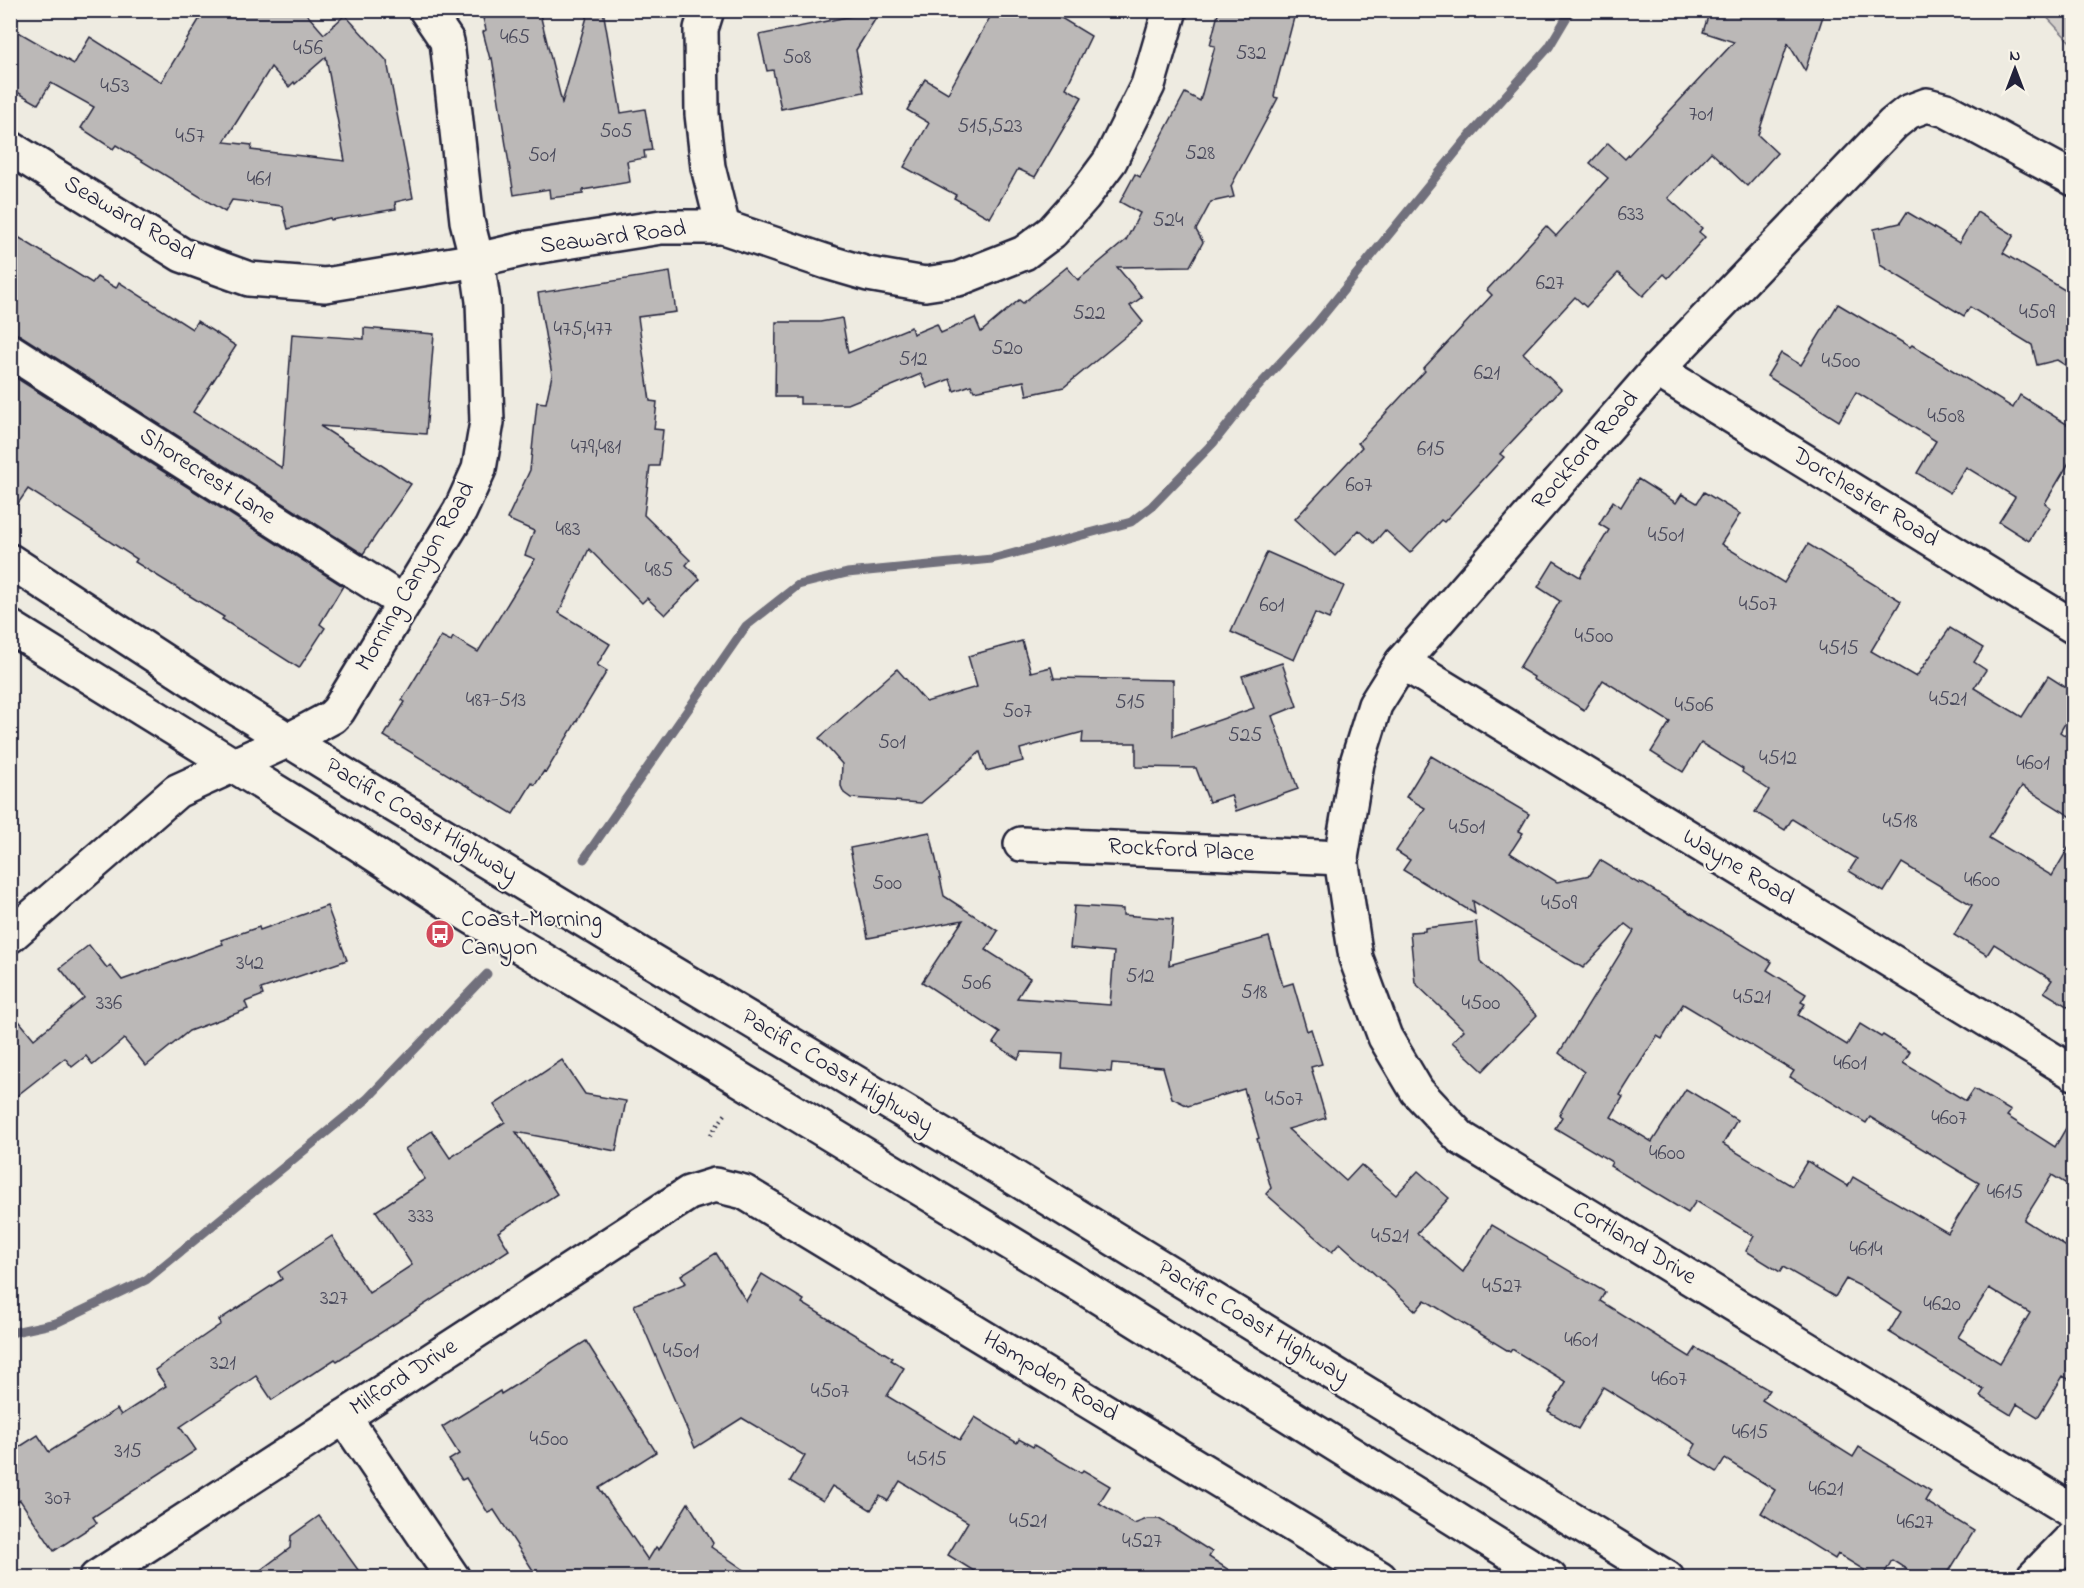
<svg xmlns="http://www.w3.org/2000/svg" width="2084" height="1588" font-family="'Indie Flower',sans-serif">
  <style>
    .green { fill: #d1cdc9; stroke: #7a7882; stroke-width: 1.5 }
    .lines { fill: none; stroke-linecap: round; stroke-linejoin: round }
    .stream { stroke: #716f7b; stroke-width: 9 }
    .building { fill: #bbb8b7; stroke: #22223b; stroke-width: 1.5; fill-rule: evenodd }
    .minor-casing { stroke: #22223b; stroke-width: 38 }
    .highway-casing { stroke: #22223b; stroke-width: 38 }
    .path { stroke: #22223b; stroke-width: 4; stroke-dasharray: 1.5 4.5; stroke-linecap: butt }
    .minor { stroke: #f7f3e8; stroke-width: 33 }
    .highway { stroke: #f7f3e8; stroke-width: 33 }
    .labels { text-anchor: middle; dominant-baseline: central; stroke-width: 4.5; stroke-linejoin: round; paint-order: stroke }
    .number-label { font-size: 21px; fill: #48485a }
    .street-label { font-size: 24px; fill: #22223b; stroke: #f7f3e8 }
    .poi-label { font-size: 24px; fill: #22223b; stroke: #f7f3e8; text-anchor: start }
  </style>
  <rect width="100%" height="100%" fill="#eeebe1"/>
  <filter id="ink" filterUnits="userSpaceOnUse"><feTurbulence type="fractalNoise" baseFrequency=".0167" numOctaves="2"/><feDisplacementMap in="SourceGraphic" scale="12" xChannelSelector="R" yChannelSelector="G"/><feConvolveMatrix kernelMatrix="1 2 1 2 8 2 1 2 1" color-interpolation-filters="sRGB"/></filter>
  <g filter="url(#ink)">
    <path class="green" d="M2041,11H2073V45Z"/>
    <g class="lines">
      <g class="stream">
        <path d="M584,859L746,626L798,585L847,573L992,559L1131,522L1152,506L1214,442L1256,389L1316,324L1465,141L1549,47L1571,10"/>
        <path d="M10,1333L56,1323L146,1280L367,1099L487,974"/>
      </g>
    </g>
    <g class="building">
      <path d="M205,10H303L324,34L345,15L387,61L413,198L395,202L396,209L331,220L330,218L288,229L282,206L232,200L225,212L116,145L113,149L81,128L94,107L51,83L38,104L10,88V27L74,64L90,37L161,82ZM326,57L345,161L251,150L252,145L224,142L271,67L289,87L294,82L295,84Z"/>
      <path d="M481,10H539L562,103L589,10H603L621,113L645,109L652,150L644,151L645,158L627,161L630,182L583,190V194L550,198L549,189L514,195L492,58L490,59L483,32L486,30Z"/>
      <path d="M881,10L856,50L864,92L781,109L773,70L767,71L759,35Z"/>
      <path d="M994,10H1048L1091,36L1066,88L1082,97L1035,177L1018,169L990,218L954,198L956,195L904,167L929,123L907,110L925,79L948,93Z"/>
      <path d="M1219,10H1296L1276,86L1274,97L1278,98L1231,186L1234,197L1211,202L1196,230L1203,242L1190,266L1117,267L1142,297L1130,306L1143,322L1064,387L1027,395L1024,381L974,391L971,385L954,391L950,379L927,388L921,374L848,404H800V397H775L776,322H820L842,318L848,353L911,327L913,334L937,324L941,333L975,318L981,332L1019,300L1023,303L1067,267L1078,280L1126,240L1140,213L1120,202L1135,174L1140,177L1185,93L1200,101L1215,46L1210,45Z"/>
      <path d="M1710,10H1825L1805,71L1788,43L1758,135L1777,153L1747,186L1711,152L1668,198L1702,228L1699,232L1705,237L1668,278L1664,274L1643,296L1618,273L1586,307L1575,297L1523,353L1561,389L1500,454L1504,457L1444,522L1441,520L1410,553L1385,530L1374,543L1359,530L1335,556L1295,519L1362,447L1358,443L1425,371L1423,369L1492,295L1487,290L1546,226L1556,236L1608,178L1590,163L1608,143L1625,159L1734,42L1703,32Z"/>
      <path d="M1907,212L1959,243L1977,212L2014,235L2003,253L2073,295V370L2057,360L2037,365L2032,345L1970,307L1964,316L1880,265L1874,229L1900,223Z"/>
      <path d="M10,232L92,283L97,277L116,288L119,282L192,329L197,321L236,346L193,412L282,468L292,334L364,339V328L434,334L426,434L320,426L411,484L363,554L20,335L10,332Z"/>
      <path d="M670,272L676,312L638,317L650,401L657,402L654,429L663,430L659,466H650L644,515L690,560L686,565L700,579L665,615L647,598L642,603L589,549L559,613L610,644L597,665L607,671L546,772L544,771L535,785L532,783L513,814L384,736L405,702L402,700L441,636L451,641L453,637L478,652L535,559L525,555L534,531L507,519L530,470L537,402L546,403L552,375L538,293Z"/>
      <path d="M1838,304L1910,347L1912,345L2013,408L2020,395L2073,428V456L2045,503L2050,507L2029,541L1999,522L2015,497L1966,467L1950,493L1917,473L1936,441L1856,392L1839,421L1767,376L1781,353L1801,365Z"/>
      <path d="M10,374L343,586L320,624L325,628L299,668L222,619L224,617L135,562L137,559L28,489L10,515Z"/>
      <path d="M1638,479L1676,503L1682,494L1697,503L1704,492L1740,514L1721,544L1784,583L1808,544L1901,601L1871,651L1916,677L1950,628L1983,648L1974,662L1986,670L1974,688L2022,717L2048,676L2073,692V710L2060,732L2073,741V818L2022,786L1989,838L2052,876L2073,840V1010L2044,992L2052,980L1994,944L1987,955L1954,935L1972,905L1902,863L1884,892L1849,871L1857,859L1792,819L1785,830L1755,812L1769,790L1742,772L1743,769L1701,743L1683,772L1651,752L1670,722L1603,680L1584,710L1533,679L1534,677L1519,668L1560,601L1538,587L1554,561L1580,577L1609,530L1599,524L1613,501L1621,507Z"/>
      <path d="M1267,552L1344,586L1329,619L1315,613L1294,660L1231,632Z"/>
      <path d="M1022,641L1031,672L1051,667L1054,678L1173,680V736L1254,708L1242,676L1282,663L1297,706L1272,716L1298,789L1236,811L1231,795L1209,802L1196,768L1136,767V743H1082L1083,732L1020,749L1023,761L986,771L980,752L921,803L851,798L844,793L841,786L842,764L819,738L897,669L926,702L977,687L968,656Z"/>
      <path d="M1431,756L1529,814L1519,831L1523,833L1510,853L1557,882L1590,875L1600,860L1639,884L1640,882L1772,962L1767,970L1806,994L1801,1002L1805,1004L1798,1015L1847,1045L1860,1024L1881,1037L1883,1035L1910,1052L1903,1063L1966,1101L1974,1089L2011,1111L2007,1116L2055,1147L2073,1116V1188L2052,1175L2024,1220L2073,1251V1382L2063,1376L2038,1417L2017,1404L2011,1415L1980,1396L1984,1390L1889,1332L1901,1312L1862,1287L1846,1279L1835,1297L1783,1267L1780,1272L1746,1251L1754,1236L1696,1201L1688,1213L1610,1166L1612,1162L1555,1128L1562,1117L1559,1115L1584,1072L1559,1053L1634,931L1625,924L1583,968L1473,901L1475,914L1403,870L1410,860L1396,851L1425,808L1406,797ZM1683,1004L1794,1071L1790,1077L1866,1123L1870,1117L1979,1183L1948,1233L1853,1177L1848,1186L1807,1161L1792,1186L1723,1144L1737,1120L1686,1089L1652,1142L1611,1117L1623,1097L1620,1095L1657,1036L1662,1039ZM1989,1288L2030,1313L2000,1363L1958,1337Z"/>
      <path d="M930,832L944,896L998,931L986,950L1030,978L1017,998L1110,1005L1114,952L1070,948L1074,906L1123,909V915L1173,919L1169,965L1269,937L1283,986L1293,983L1307,1031L1311,1029L1322,1064L1311,1067L1326,1118L1288,1129L1346,1181L1361,1165L1396,1195L1418,1171L1449,1198L1417,1233L1463,1272L1492,1225L1605,1292L1600,1301L1690,1357L1696,1348L1769,1390L1762,1400L1853,1457L1859,1447L1931,1491L1925,1501L1974,1531L1945,1578H1920L1892,1560L1882,1578H1877L1838,1554L1835,1559L1761,1513L1775,1490L1725,1459L1717,1472L1690,1455L1696,1444L1603,1387L1578,1429L1548,1411L1566,1382L1512,1349L1510,1352L1425,1300L1416,1311L1340,1243L1332,1252L1266,1194L1271,1188L1257,1139L1259,1138L1244,1089L1188,1106L1172,1098L1163,1067L1112,1063L1111,1072L1062,1068L1063,1054L1022,1052L1018,1059L993,1043L1000,1033L922,982L963,920L868,938L850,848Z"/>
      <path d="M327,906L347,960L261,989L263,995L245,1002L248,1009L189,1031L146,1066L124,1039L93,1065L86,1056L72,1067L65,1058L10,1101V1010L34,1039L84,998L60,968L89,945L107,968L110,965L122,980L223,944L221,940L259,927L260,930Z"/>
      <path d="M1476,922L1480,961L1537,1015L1483,1071L1452,1042L1464,1030L1415,983L1410,932L1425,931V928Z"/>
      <path d="M562,1060L585,1094L626,1101L616,1151L516,1132L557,1194L498,1232L509,1250L337,1361L335,1359L272,1400L256,1376L180,1427L196,1450L93,1517L97,1523L54,1551L20,1500L10,1506V1453L38,1435L49,1452L117,1409L121,1415L166,1386L155,1370L221,1324L219,1320L282,1279L278,1272L332,1236L369,1293L412,1265L376,1211L425,1179L405,1149L432,1131L450,1158L505,1122L494,1105Z"/>
      <path d="M716,1253L746,1301L762,1274L804,1300L802,1303L893,1358L891,1360L904,1368L887,1396L960,1440L975,1417L1017,1443L1019,1439L1033,1447L1034,1445L1081,1473L1083,1470L1110,1486L1099,1503L1134,1524L1147,1519H1159L1171,1526L1212,1552L1209,1557L1241,1578H985L948,1555L968,1522L900,1481L888,1501L880,1496L871,1510L832,1486L823,1501L790,1481L805,1456L742,1418L695,1448L634,1305L686,1283L681,1275Z"/>
      <path d="M586,1341L656,1452L599,1488L648,1560L656,1547L659,1550L688,1503L713,1543L711,1547L756,1578H538L494,1510L488,1513L466,1478L462,1480L449,1460L459,1454L442,1427L500,1391L501,1394Z"/>
      <path d="M319,1516L364,1578H250L290,1548L291,1536Z"/>
    </g>
    <g class="lines">
      <g class="minor-casing">
        <g id="minor">
          <path d="M707,10L701,29L702,114L708,167L723,227"/>
          <path d="M10,148L182,255L249,279L325,285L477,260L528,248L661,227H723L827,262L868,274L925,284L958,279L1024,253L1052,232L1084,196L1110,161L1148,85L1170,10"/>
          <path d="M2074,179L1946,110L1927,105L1908,112L1893,124L1657,370L1402,662L1375,705L1357,763L1341,858L1356,958L1385,1037L1417,1091L1461,1138L2074,1512"/>
          <path d="M10,351L403,602"/>
          <path d="M1657,370L2074,627"/>
          <path d="M1402,662L2074,1073"/>
          <path d="M1021,844L1341,858"/>
          <path d="M10,936L177,791L289,740L332,717L338,711L460,511L479,469L487,422L483,301L477,260L467,221L447,41L426,10"/>
          <path d="M344,1417L453,1578"/>
          <path d="M96,1578L689,1193L715,1185L744,1192L1380,1578"/>
          <path d="M2033,1578L2074,1536"/>
        </g>
      </g>
      <g class="highway-casing">
        <g id="highway">
          <path d="M10,561L217,696L361,785L650,960L1007,1173L1667,1578"/>
          <path d="M10,627L322,820L457,908L1075,1282L1550,1578"/>
        </g>
      </g>
      <path class="path" d="M710,1135L727,1112"/>
      <use href="#minor" class="minor"/>
      <use href="#highway" class="highway"/>
    </g>
  </g>
  <defs>
    <g id="bus-disc" transform="scale(1.5)"><circle r="9.5" fill="#d1495b" stroke="#f7f3e8"/><path d="M-5-6H5V4H4V6H2V4H-2V6H-4V4H-5ZM-3.5-4V0h7V-4ZM-3.5 1.2v1.5H-2V1.2ZM2 1.2v1.5H3.5V1.2Z" fill="#fff"/></g>
  </defs>
  <g fill-rule="evenodd">
    <use href="#bus-disc" x="440" y="934"/>
  </g>
  <g class="labels">
    <g class="number-label">
      <text x="515" y="38">465</text>
      <text x="308" y="49">456</text>
      <text x="1251" y="54">532</text>
      <text x="797" y="58">508</text>
      <text x="115" y="87">453</text>
      <text x="1701" y="115">701</text>
      <text x="990" y="127">515,523</text>
      <text x="616" y="132">505</text>
      <text x="190" y="137">457</text>
      <text x="1200" y="154">528</text>
      <text x="542" y="156">501</text>
      <text x="259" y="180">461</text>
      <text x="1631" y="215">633</text>
      <text x="1168" y="221">524</text>
      <text x="1550" y="284">627</text>
      <text x="2037" y="313">4509</text>
      <text x="1089" y="314">522</text>
      <text x="583" y="330">475,477</text>
      <text x="1007" y="349">520</text>
      <text x="913" y="360">512</text>
      <text x="1841" y="362">4500</text>
      <text x="1487" y="374">621</text>
      <text x="1946" y="417">4508</text>
      <text x="596" y="448">479,481</text>
      <text x="1431" y="450">615</text>
      <text x="1359" y="486">607</text>
      <text x="568" y="530">483</text>
      <text x="1666" y="536">4501</text>
      <text x="659" y="571">485</text>
      <text x="1758" y="605">4507</text>
      <text x="1272" y="606">601</text>
      <text x="1594" y="637">4500</text>
      <text x="1839" y="649">4515</text>
      <text x="1948" y="700">4521</text>
      <text x="496" y="701">487-513</text>
      <text x="1130" y="703">515</text>
      <text x="1694" y="706">4506</text>
      <text x="1017" y="712">507</text>
      <text x="1245" y="736">525</text>
      <text x="892" y="743">501</text>
      <text x="1778" y="759">4512</text>
      <text x="2033" y="764">4601</text>
      <text x="1900" y="822">4518</text>
      <text x="1467" y="828">4501</text>
      <text x="1982" y="881">4600</text>
      <text x="887" y="884">500</text>
      <text x="1559" y="904">4509</text>
      <text x="250" y="964">342</text>
      <text x="1140" y="977">512</text>
      <text x="976" y="984">506</text>
      <text x="1254" y="993">518</text>
      <text x="1752" y="998">4521</text>
      <text x="109" y="1004">336</text>
      <text x="1481" y="1004">4500</text>
      <text x="1850" y="1064">4601</text>
      <text x="1284" y="1100">4507</text>
      <text x="1949" y="1119">4607</text>
      <text x="1667" y="1154">4600</text>
      <text x="2005" y="1193">4615</text>
      <text x="421" y="1217">333</text>
      <text x="1390" y="1237">4521</text>
      <text x="1866" y="1250">4614</text>
      <text x="1502" y="1287">4527</text>
      <text x="334" y="1299">327</text>
      <text x="1942" y="1305">4620</text>
      <text x="1581" y="1341">4601</text>
      <text x="681" y="1352">4501</text>
      <text x="223" y="1364">321</text>
      <text x="1669" y="1380">4607</text>
      <text x="830" y="1392">4507</text>
      <text x="1750" y="1433">4615</text>
      <text x="549" y="1440">4500</text>
      <text x="128" y="1452">315</text>
      <text x="927" y="1460">4515</text>
      <text x="1826" y="1490">4621</text>
      <text x="58" y="1499">307</text>
      <text x="1028" y="1522">4521</text>
      <text x="1915" y="1523">4627</text>
      <text x="1142" y="1542">4527</text>
    </g>
    <g class="street-label">
      <text transform="translate(129 219) rotate(30)">Seaward Road</text>
      <text transform="translate(613 238) rotate(-7)">Seaward Road</text>
      <text transform="translate(1586 451) rotate(-49)">Rockford Road</text>
      <text transform="translate(207 477) rotate(33)">Shorecrest Lane</text>
      <text transform="translate(1865 498) rotate(32)">Dorchester Road</text>
      <text transform="translate(416 577) rotate(-60)">Morning Canyon Road</text>
      <text transform="translate(421 821) rotate(31)">Pacific Coast Highway</text>
      <text transform="translate(1181 851) rotate(3)">Rockford Place</text>
      <text transform="translate(1738 868) rotate(31)">Wayne Road</text>
      <text transform="translate(837 1072) rotate(31)">Pacific Coast Highway</text>
      <text transform="translate(1634 1244) rotate(31)">Cortland Drive</text>
      <text transform="translate(1253 1323) rotate(31)">Pacific Coast Highway</text>
      <text transform="translate(1050 1377) rotate(31)">Hampden Road</text>
      <text transform="translate(404 1378) rotate(-33)">Milford Drive</text>
    </g>
    <g class="poi-label">
      <text x="461" y="920">Coast-Morning<tspan x="461" dy="28">Canyon</tspan></text>
    </g>
  </g>
  <rect width="2084" height="1588" fill="none" stroke="#f7f3e8" stroke-width="36"/>
  <rect x="18" y="18" width="2048" height="1552" fill="none" stroke="#22223b" stroke-width="2" filter="url(#ink)"/>
  <g transform="translate(2015 69)" stroke="#f7f3e8" stroke-width="4.5" paint-order="stroke">
  <path d="M0-4.5L10 22L0 15L-10 22Z" fill="#22223b"/>
  <text y="-9" font-size="16" font-weight="bold" text-anchor="middle" fill="#22223b">N</text>
  </g>
</svg>
